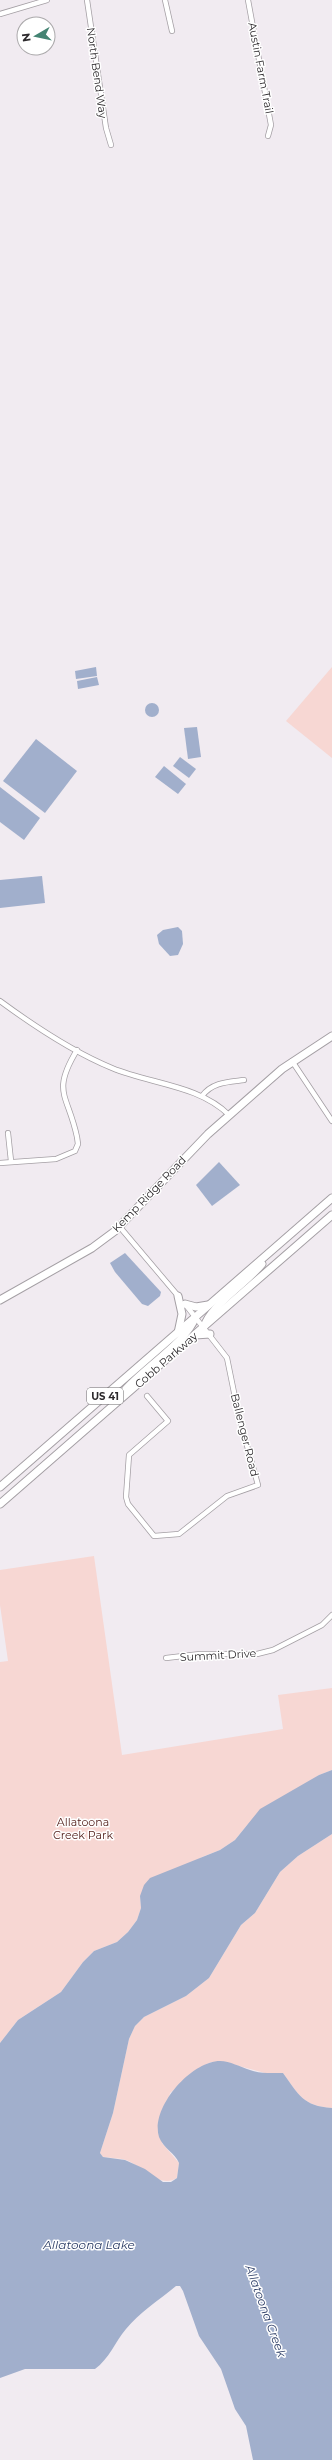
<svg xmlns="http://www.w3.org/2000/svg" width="332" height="2460" font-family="Montserrat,sans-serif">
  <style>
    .green { fill: #f7d7d3 }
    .water { fill: #a1afcc }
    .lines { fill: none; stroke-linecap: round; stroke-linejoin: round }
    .street-casing { stroke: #a49fa4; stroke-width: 6 }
    .secondary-casing { stroke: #a49fa4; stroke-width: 9 }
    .primary-casing { stroke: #a49fa4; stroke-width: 9 }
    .street { stroke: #fff; stroke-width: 4.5 }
    .secondary { stroke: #fff; stroke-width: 7 }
    .primary { stroke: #fff; stroke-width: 7 }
    .labels { text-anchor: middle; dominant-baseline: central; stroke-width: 3; stroke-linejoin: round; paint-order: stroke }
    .shield { fill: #fff; stroke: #6b696b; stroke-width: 1 }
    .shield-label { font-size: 10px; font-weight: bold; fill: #2c292c }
    .street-label { font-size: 11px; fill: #2c292c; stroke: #fff }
    .park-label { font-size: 11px; fill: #55231f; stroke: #fff }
    .water-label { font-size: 12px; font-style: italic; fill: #2b3c65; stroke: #fff }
  </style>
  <rect width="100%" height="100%" fill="#f1ebf1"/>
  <g class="green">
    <path d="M332,667V758L286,721Z"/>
    <path d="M94,1556L122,1755L283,1729L278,1695L332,1688V1770L319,1775L247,1825L235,1840L220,1850L202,1857L140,1896L141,1908L137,1920L128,1932L117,1942L94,1951L83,1962L61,1992L18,2020L0,2043V1662L8,1661L0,1605V1570Z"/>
    <path d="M332,1834V2108C303,2106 299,2095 283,2073H265L235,2065L211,2062L199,2068L170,2093L162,2143L179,2163L177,2178C159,2189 142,2166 126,2160C119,2158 110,2158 103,2157L100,2153L113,2113L129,2039L135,2026L144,2017L186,1996L209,1978L241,1925L255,1913L280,1872L298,1856Z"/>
  </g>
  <g class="water">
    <path d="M96,667L97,676L76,679L75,671Z"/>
    <path d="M97,677L99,685L78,689L77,681Z"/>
    <circle cx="152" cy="710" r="7"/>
    <path d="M197,727L201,757L188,759L184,728Z"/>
    <path d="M36,739L77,771L45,813L3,781Z"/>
    <path d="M180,757L196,769L189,778L173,766Z"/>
    <path d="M164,766L186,784L178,794L155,777Z"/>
    <path d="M0,787L40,818L24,840L0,822Z"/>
    <path d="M42,876L45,903L0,908V880Z"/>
    <path d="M178,927L182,931L183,944L178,955L170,956L159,944L157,935L163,930Z"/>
    <path d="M219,1162L240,1185L212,1206L196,1185Z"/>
    <path d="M125,1253L161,1292L160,1296L148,1306L142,1304L115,1272L110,1263Z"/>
    <path d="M332,1770V1834L298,1856L280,1872L255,1913L241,1925L209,1978L186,1996L144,2017L135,2026L129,2039L113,2113L100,2153L103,2157L125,2160L145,2169L163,2182H171L177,2178L179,2163C175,2153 163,2148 159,2137C150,2108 191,2061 220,2061C230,2061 240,2067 250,2070C261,2074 271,2073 283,2073C299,2095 303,2106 332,2108V2460H253L246,2426L235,2409L221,2369L199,2336L183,2291L180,2286H176C159,2300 139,2313 126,2329C115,2342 109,2359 95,2369H25L0,2378V2043L18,2020L61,1992L83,1962L94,1951L117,1942L128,1932L137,1920L141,1908L140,1896L144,1885L150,1878L220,1850L235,1840L260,1809L319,1775Z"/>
  </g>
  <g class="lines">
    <g class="street-casing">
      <g id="street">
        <path d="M87,0L106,128L111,145"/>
        <path d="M165,0L172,31"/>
        <path d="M248,0L271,125L268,136"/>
        <path d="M0,14L47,0"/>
        <path d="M0,1001C34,1026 73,1052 112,1068C150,1084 199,1085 229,1115"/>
        <path d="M292,1061L332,1121"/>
        <path d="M202,1096C212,1082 228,1082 244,1080"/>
        <path d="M8,1133L11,1161"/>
        <path d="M0,1163L56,1159L75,1151L78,1144L77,1137C68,1094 51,1093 77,1050"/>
        <path d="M119,1226L179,1297"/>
        <path d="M147,1396L168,1421L129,1455L126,1497L128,1504L154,1536L179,1534L227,1496L258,1485L239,1417L227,1358L185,1304"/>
        <path d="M166,1658L200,1654H257L273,1650L322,1625L332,1615"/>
      </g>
    </g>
    <g class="secondary-casing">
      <path id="secondary" d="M0,1300L92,1248L115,1231L208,1134L282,1069L332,1036"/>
    </g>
    <g class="primary-casing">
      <g id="primary">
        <path d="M178,1296L182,1314L178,1333"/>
        <path d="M185,1304L196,1307L208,1305"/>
        <path d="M204,1327C209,1307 247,1283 262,1264"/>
        <path d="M195,1335L210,1334"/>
        <path d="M125,1390C142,1370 188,1340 195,1318"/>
        <path d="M0,1487L332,1198"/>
        <path d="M0,1504L332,1215"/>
      </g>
    </g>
    <use href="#street" class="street"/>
    <use href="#secondary" class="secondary"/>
    <use href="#primary" class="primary"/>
  </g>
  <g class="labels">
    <rect class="shield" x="87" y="1388" width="36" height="16" rx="3"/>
    <g class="shield-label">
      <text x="105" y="1396">US 41</text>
    </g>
    <g class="street-label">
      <text transform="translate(261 68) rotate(79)">Austin Farm Trail</text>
      <text transform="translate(97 73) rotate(82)">North Bend Way</text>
      <text transform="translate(149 1194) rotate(-46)">Kemp Ridge Road</text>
      <text transform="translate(166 1360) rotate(-41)">Cobb Parkway</text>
      <text transform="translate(245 1435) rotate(76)">Ballenger Road</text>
      <text transform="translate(218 1655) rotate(-3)">Summit Drive</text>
    </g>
    <g class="park-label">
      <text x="83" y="1822">Allatoona<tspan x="83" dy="13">Creek Park</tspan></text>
    </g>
    <g class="water-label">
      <text x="89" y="2244">Allatoona Lake</text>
      <text transform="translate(266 2311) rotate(70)">Allatoona Creek</text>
    </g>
  </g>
  <g transform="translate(36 36) rotate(261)"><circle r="19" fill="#ffffff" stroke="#aba9ab"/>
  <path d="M0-3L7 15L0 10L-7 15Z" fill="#448473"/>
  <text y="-6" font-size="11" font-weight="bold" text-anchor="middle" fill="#2c292c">N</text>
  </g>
</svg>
